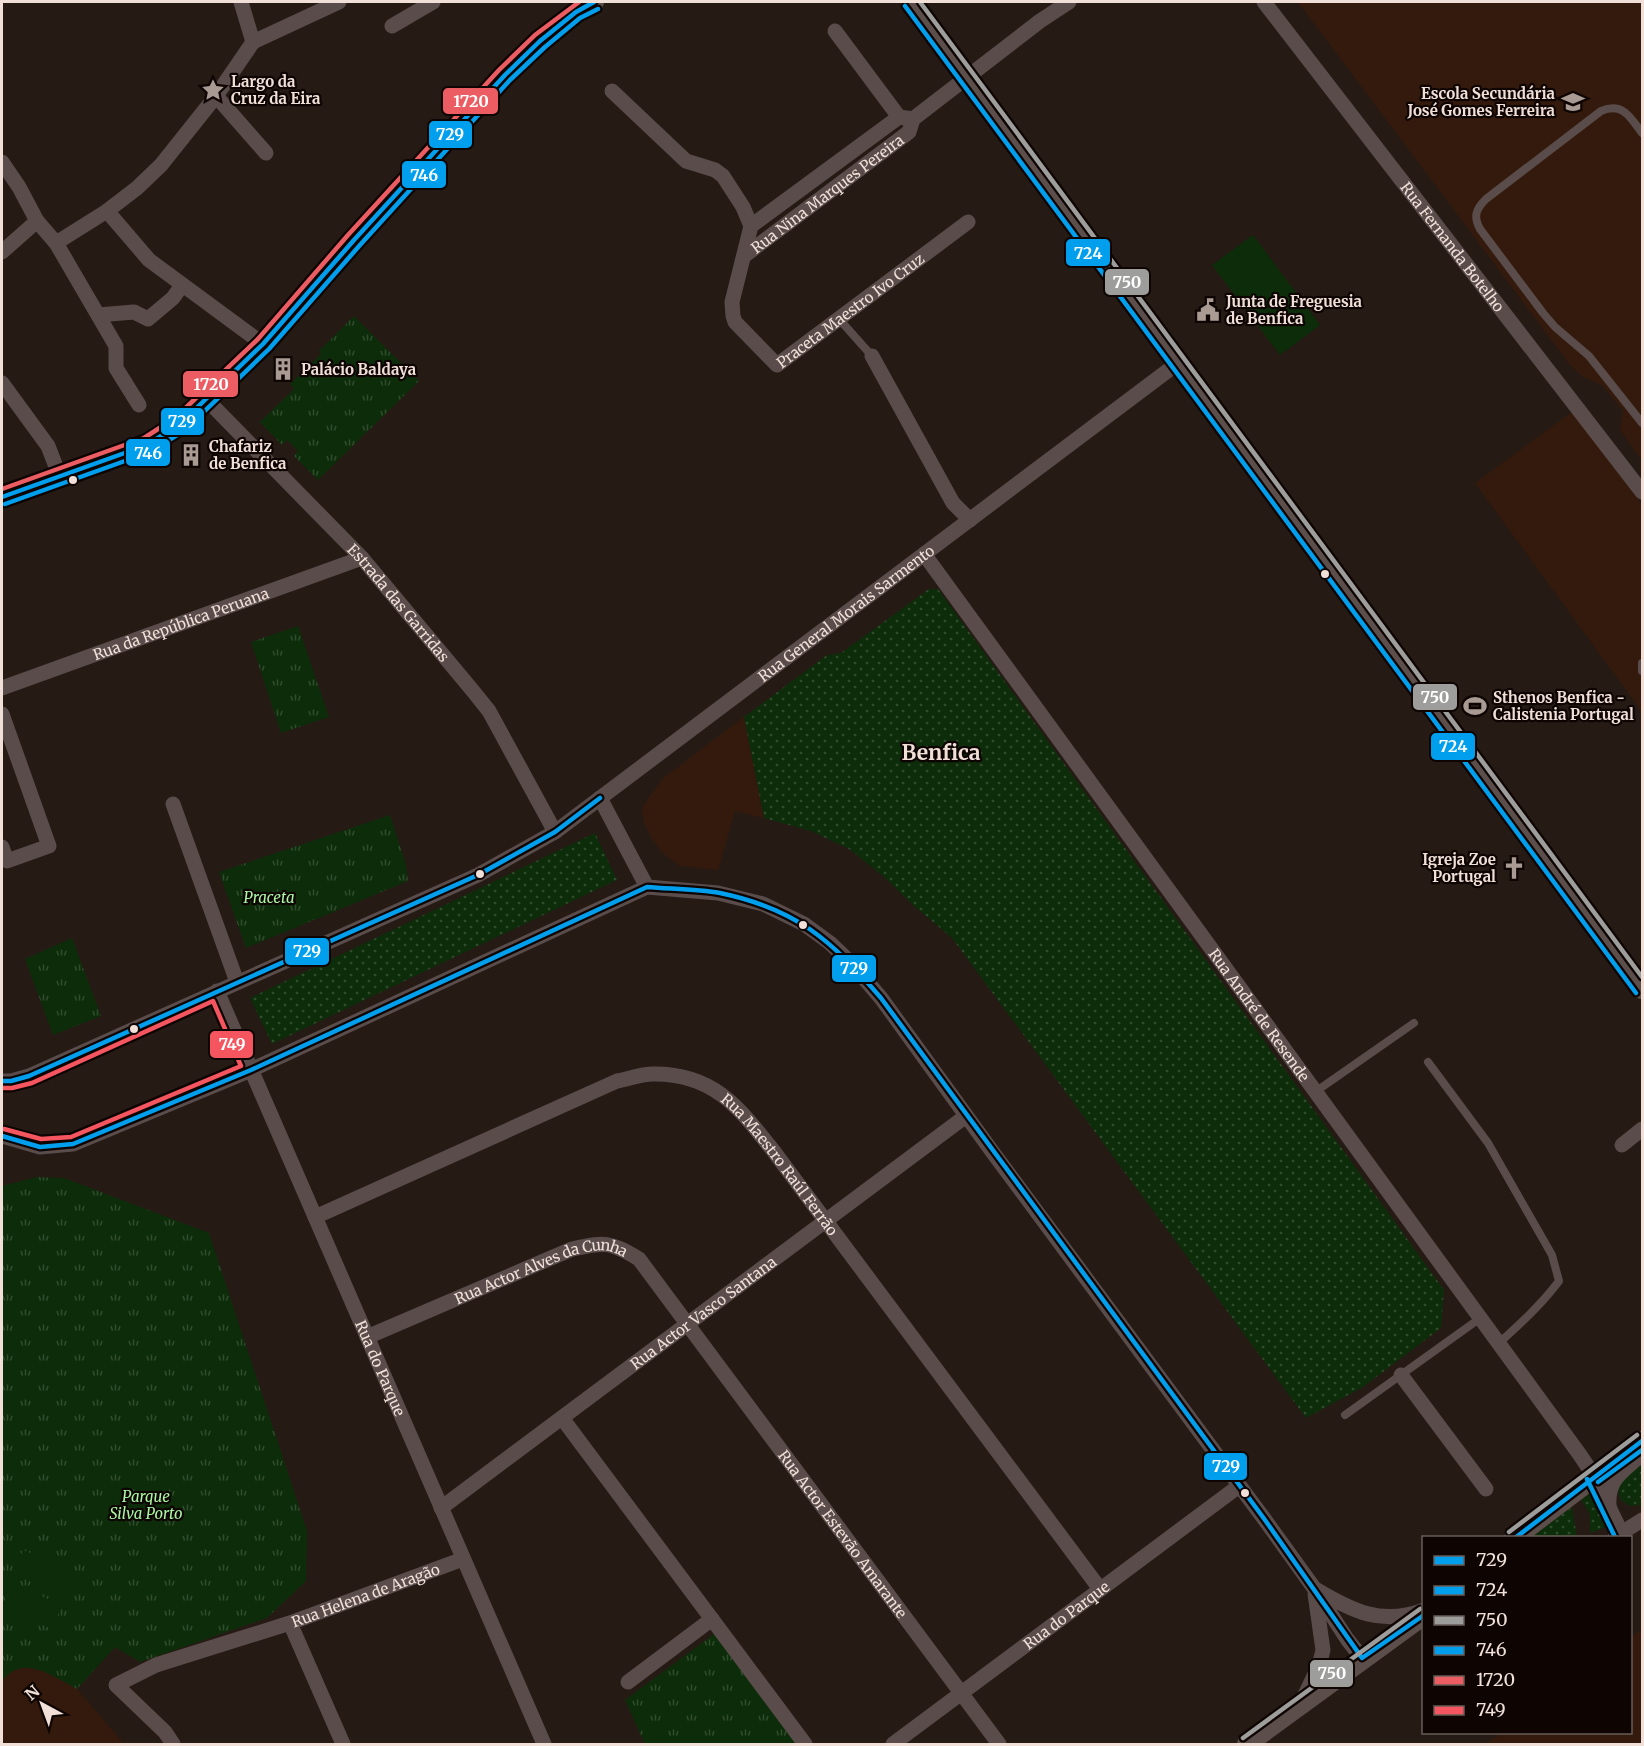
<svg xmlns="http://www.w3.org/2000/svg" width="1644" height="1746" font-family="Merriweather,serif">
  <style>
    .built { fill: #341a0c }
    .grass { fill: url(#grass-dots) }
    .park { fill: url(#park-tufts) }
    .pitch { fill: #0d2d0a }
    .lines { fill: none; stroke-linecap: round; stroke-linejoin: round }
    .lane { stroke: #594c4a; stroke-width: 8 }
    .street { stroke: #594c4a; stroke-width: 15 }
    .secondary { stroke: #5c4e4a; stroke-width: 20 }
    .bus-1-casing { stroke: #0e0503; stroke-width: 9 }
    .bus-2-casing { stroke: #0e0503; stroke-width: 9 }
    .bus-3-casing { stroke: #0e0503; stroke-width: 9 }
    .bus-4-casing { stroke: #0e0503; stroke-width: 9 }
    .bus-5-casing { stroke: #0e0503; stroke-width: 9 }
    .bus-6-casing { stroke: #0e0503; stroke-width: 9 }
    .bus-1 { stroke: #009fee; stroke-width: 4.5 }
    .bus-2 { stroke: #009fee; stroke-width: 4.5 }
    .bus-3 { stroke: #9d9d9c; stroke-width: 4.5 }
    .bus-4 { stroke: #009fee; stroke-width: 4.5 }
    .bus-5 { stroke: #eb5d62; stroke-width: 4.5 }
    .bus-6 { stroke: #f5555e; stroke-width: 4.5 }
    .bus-dot { fill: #f0e0d8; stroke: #0e0503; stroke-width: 2 }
    .labels { text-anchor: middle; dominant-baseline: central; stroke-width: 4.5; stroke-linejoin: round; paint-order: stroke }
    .poi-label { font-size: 15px; font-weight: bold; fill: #f0e0d8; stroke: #0e0503; text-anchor: start }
    .street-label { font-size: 15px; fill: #f0e0d8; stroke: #0e0503 }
    .park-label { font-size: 15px; font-style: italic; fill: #a8f9a1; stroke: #0e0503 }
    .district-label { font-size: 21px; font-weight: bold; fill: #f0e0d8; stroke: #0e0503 }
    .line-badge { stroke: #0e0503; stroke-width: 2 }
    .badge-label { font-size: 16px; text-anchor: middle; font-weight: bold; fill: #fff }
  </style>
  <defs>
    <pattern id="grass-dots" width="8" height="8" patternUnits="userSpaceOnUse" patternTransform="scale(1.5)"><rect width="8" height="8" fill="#0d2d0a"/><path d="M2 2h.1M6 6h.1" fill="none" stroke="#314b2d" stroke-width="1.8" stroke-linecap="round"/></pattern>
    <pattern id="park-tufts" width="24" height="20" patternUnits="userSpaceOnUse" patternTransform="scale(1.5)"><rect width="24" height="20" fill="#0d2d0a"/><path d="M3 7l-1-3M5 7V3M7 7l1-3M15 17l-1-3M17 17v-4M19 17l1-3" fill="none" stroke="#314b2d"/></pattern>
  </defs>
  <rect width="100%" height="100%" fill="#251a14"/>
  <g class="built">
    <path d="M1298,2H1642V461L1620,430L1623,411L1602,385L1583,377L1570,365Z"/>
    <path d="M1576,409L1642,505V712L1475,483Z"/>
    <path d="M744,717L764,818L735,811L718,870L680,866L663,853L652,839L644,823L642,808L662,779Z"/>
    <path d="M1642,1629V1744H1485L1502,1733L1630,1732L1631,1638Z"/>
    <path d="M23,1667L43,1671L77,1689L124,1744H2V1682L7,1674Z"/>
  </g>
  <g class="grass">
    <path d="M929,589H938L1444,1290L1441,1328L1363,1387L1306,1418L952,938L914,906L883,876L849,849L811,831L764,818L744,717L827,655L841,653Z"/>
    <path d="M595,833L617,880L272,1044L250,998Z"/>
    <path d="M1642,1463V1505L1630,1506L1621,1500C1613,1482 1629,1473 1642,1463Z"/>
    <path d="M1593,1491L1601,1508L1606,1527L1590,1533V1514L1581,1500Z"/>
    <path d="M1572,1507L1577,1537L1530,1538Z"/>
  </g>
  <g class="park">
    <path d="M354,316L419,381L318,480L294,456L298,451L287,440L282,445L260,422L294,389L290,384L321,354L319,351Z"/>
    <path d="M298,626L329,717L281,733L251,642Z"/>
    <path d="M390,815L406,865L408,881L246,948L219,872Z"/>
    <path d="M72,938L101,1016L53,1035L25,959Z"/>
    <path d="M37,1177L64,1178L209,1233L307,1531L306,1581L267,1618L140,1662L115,1647L77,1689C54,1677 21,1652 2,1682V1186Z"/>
    <path d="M714,1634L796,1744H645L625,1700Z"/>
  </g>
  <g class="pitch">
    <path d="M1253,235L1320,325L1280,355L1212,265Z"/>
    <path d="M23,1550L75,1572L65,1596L13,1574Z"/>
    <path d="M11,1583L62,1605L52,1629L2,1608Z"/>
  </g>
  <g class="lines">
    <g class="lane">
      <path d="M1642,133C1630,117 1623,102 1601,111L1486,199C1476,209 1473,216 1480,229L1543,313L1555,327L1589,356L1642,423"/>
      <path d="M839,319L872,356"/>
      <path d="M1642,663V671"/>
      <path d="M1428,1062L1488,1143L1552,1255L1559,1281C1541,1305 1520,1324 1498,1344"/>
      <path d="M1315,1092L1414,1023"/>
      <path d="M1345,1415L1479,1319"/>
    </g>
    <g class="street">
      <path d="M241,2L253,42"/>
      <path id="s1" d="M1264,2L1642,492"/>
      <path d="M392,26L433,2"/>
      <path d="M835,31L899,117"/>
      <path d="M253,42L339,2"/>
      <path d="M612,91L686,161L715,170L723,176L743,207L751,226"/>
      <path d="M216,96L266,153"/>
      <path id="s2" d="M913,119L899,117L751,226L732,302L733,316L735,322L777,365L968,222"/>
      <path d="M2,162L19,187L37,221"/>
      <path d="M107,211L149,260L263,344"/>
      <path d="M56,243L116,346V368L139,405"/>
      <path d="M2,252L37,221L56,243L107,211L137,188L161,165L216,96L253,42"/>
      <path id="s3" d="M744,256L909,132L913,119L1040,21L1069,2"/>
      <path d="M98,315L134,312L148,319L173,298L182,285"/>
      <path d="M872,356L953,503L970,520"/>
      <path d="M2,383L48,446L60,477"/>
      <path id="s4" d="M207,400L362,558L473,691L489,711L555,832"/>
      <path id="s5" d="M924,554L1580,1455L1594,1476L1622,1534"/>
      <path id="s6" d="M2,688L362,558"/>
      <path d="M2,714L49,846L7,861L2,847"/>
      <path d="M600,798L647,887"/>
      <path d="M173,804L237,982"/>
      <path id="s7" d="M217,991L544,1744"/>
      <path id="s8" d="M2,1081H11L29,1076L478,875L555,832L1178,363"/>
      <path d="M2,1136L40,1147L73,1144L251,1070L647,887L718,893L763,904L804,924L830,943L851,963L881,998L994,1154L1265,1520L1314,1588L1347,1639L1362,1658"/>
      <path d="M1622,1145L1642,1129"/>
      <path id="s9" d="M315,1217L617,1081C628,1079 641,1074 653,1074C715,1073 741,1110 775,1153L1100,1589"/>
      <path id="s10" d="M367,1337L572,1249C605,1242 609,1241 639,1259L999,1744"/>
      <path d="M1401,1375L1486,1489"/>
      <path d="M562,1418L805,1744"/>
      <path d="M1609,1506C1607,1478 1624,1471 1642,1454"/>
      <path id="s11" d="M441,1508L966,1116"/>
      <path d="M1615,1537L1642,1520"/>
      <path d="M1317,1590C1352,1611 1382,1626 1424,1610"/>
      <path d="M290,1623L343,1744"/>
      <path d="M628,1682L712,1619"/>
      <path d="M1301,1703L1319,1666L1323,1650L1315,1594"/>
      <path id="s12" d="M173,1744L165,1732L116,1685L156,1665L290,1623L463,1559"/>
      <path id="s13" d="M893,1744L1239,1486"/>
    </g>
    <g class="secondary">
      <path d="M911,2L1642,989"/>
      <path d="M2,497L147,445L180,424L207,400L263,344L354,240L505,75L540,41L576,12L594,2"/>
      <path d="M1514,1538L1642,1441"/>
      <path d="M1247,1744L1424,1615"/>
    </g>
    <g class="bus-1-casing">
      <g id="bus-1">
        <path d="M2,497L147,445L180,424L263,344L354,240L505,75L540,41L576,12L594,2"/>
        <path d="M2,1081H11L29,1076L478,875L555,832L600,798"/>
        <path d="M2,1136L40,1147L73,1144L251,1070L647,887C671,889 697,889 720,893C797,909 831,940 881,998L1265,1520L1362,1658L1424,1615"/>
        <path d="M1515,1538L1642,1441"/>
      </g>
    </g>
    <g class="bus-2-casing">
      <g id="bus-2">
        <path d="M905,6L1636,993"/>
        <path d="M1587,1479L1615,1537"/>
        <path d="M1598,1482L1642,1450"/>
      </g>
    </g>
    <g class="bus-3-casing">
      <g id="bus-3">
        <path d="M920,2L1642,977"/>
        <path d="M1509,1532L1637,1435"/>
        <path d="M1243,1738L1420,1609"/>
      </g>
    </g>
    <g class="bus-4-casing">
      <path id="bus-4" d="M5,504L150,452L185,430L269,349L360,245L510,80L545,47L580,18L598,9"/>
    </g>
    <g class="bus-5-casing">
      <path id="bus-5" d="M2,489L144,438L175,418L258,339L348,235L499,70L535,35L579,2"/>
    </g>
    <g class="bus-6-casing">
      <path id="bus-6" d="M2,1088H12L32,1083L213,1001L241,1066L71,1137L41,1139L4,1129"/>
    </g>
    <use href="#bus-1" class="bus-1"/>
    <use href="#bus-2" class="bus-2"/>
    <use href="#bus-3" class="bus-3"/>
    <use href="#bus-4" class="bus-4"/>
    <use href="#bus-5" class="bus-5"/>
    <use href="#bus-6" class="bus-6"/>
  </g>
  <defs>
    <g id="sight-bare" transform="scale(1.8)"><path d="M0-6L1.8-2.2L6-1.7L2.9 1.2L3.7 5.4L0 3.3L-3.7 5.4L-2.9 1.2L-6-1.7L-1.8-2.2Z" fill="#a99b93" stroke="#0e0503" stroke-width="2.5" paint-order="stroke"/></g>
    <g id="school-bare" transform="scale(1.8)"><path d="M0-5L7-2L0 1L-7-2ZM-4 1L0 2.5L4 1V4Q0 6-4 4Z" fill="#a99b93" stroke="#0e0503" stroke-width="2.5" paint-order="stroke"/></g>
    <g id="civic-bare" transform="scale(1.8)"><path d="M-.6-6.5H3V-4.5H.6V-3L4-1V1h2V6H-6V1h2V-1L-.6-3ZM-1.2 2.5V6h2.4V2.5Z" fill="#a99b93" stroke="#0e0503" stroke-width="2.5" paint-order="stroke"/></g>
    <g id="building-bare" transform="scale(1.8)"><path d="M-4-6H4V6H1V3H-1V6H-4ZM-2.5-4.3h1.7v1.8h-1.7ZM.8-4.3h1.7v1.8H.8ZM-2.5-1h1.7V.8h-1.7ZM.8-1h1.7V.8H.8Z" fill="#a99b93" stroke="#0e0503" stroke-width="2.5" paint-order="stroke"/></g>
    <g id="stadium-bare" transform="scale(1.8)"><path d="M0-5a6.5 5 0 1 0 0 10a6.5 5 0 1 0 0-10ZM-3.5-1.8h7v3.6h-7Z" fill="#a99b93" stroke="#0e0503" stroke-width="2.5" paint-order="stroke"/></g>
    <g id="church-bare" transform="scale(1.8)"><path d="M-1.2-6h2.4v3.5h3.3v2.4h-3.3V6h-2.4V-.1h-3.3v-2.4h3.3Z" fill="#a99b93" stroke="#0e0503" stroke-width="2.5" paint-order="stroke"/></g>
  </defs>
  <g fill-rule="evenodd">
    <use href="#sight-bare" x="213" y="90"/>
    <use href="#school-bare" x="1573" y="102"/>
    <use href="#civic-bare" x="1208" y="310"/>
    <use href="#building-bare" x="283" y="369"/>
    <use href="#building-bare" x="191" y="455"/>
    <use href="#stadium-bare" x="1475" y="706"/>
    <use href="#church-bare" x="1514" y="868"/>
  </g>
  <g class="bus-dot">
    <circle cx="73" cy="480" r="5"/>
    <circle cx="1325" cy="574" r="5"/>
    <circle cx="480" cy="874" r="5"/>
    <circle cx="803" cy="925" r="5"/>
    <circle cx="134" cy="1029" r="5"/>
    <circle cx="1245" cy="1493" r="5"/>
  </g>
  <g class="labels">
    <g class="poi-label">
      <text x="231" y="81">Largo da<tspan x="231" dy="17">Cruz da Eira</tspan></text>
      <text x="1555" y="93" text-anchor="end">Escola Secundária<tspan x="1555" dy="17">José Gomes Ferreira</tspan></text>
      <text x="1226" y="301">Junta de Freguesia<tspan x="1226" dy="17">de Benfica</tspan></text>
      <text x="301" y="369">Palácio Baldaya</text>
      <text x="209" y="446">Chafariz<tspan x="209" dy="17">de Benfica</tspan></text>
      <text x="1493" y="697">Sthenos Benfica -<tspan x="1493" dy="17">Calistenia Portugal</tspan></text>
      <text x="1496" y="859" text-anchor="end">Igreja Zoe<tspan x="1496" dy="17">Portugal</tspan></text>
    </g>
    <g class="street-label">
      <text stroke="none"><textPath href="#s3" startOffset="104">Rua Nina Marques Pereira</textPath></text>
      <text stroke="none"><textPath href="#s1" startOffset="309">Rua Fernanda Botelho</textPath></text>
      <text stroke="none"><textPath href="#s2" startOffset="448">Praceta Maestro Ivo Cruz</textPath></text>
      <text stroke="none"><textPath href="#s4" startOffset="279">Estrada das Garridas</textPath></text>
      <text stroke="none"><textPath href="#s8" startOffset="972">Rua General Morais Sarmento</textPath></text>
      <text stroke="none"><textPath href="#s6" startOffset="190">Rua da República Peruana</textPath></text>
      <text stroke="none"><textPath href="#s5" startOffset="570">Rua André de Resende</textPath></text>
      <text stroke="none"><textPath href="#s9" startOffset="532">Rua Maestro Raúl Ferrão</textPath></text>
      <text stroke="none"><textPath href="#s10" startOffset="188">Rua Actor Alves da Cunha</textPath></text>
      <text stroke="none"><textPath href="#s11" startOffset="327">Rua Actor Vasco Santana</textPath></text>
      <text stroke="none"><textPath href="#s7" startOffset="411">Rua do Parque</textPath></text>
      <text stroke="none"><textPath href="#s10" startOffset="636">Rua Actor Estevão Amarante</textPath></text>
      <text stroke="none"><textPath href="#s12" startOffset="348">Rua Helena de Aragão</textPath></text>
      <text stroke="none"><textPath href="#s13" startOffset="216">Rua do Parque</textPath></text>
    </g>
    <g class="park-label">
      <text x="269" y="897">Praceta</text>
      <text x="146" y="1496">Parque<tspan x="146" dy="17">Silva Porto</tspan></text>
    </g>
    <g class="district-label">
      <text x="941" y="752">Benfica</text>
    </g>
  </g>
  <g class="line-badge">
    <rect x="442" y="87" width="57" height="28" rx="6" fill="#eb5d62"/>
    <rect x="428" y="120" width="45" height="29" rx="6" fill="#009fee"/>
    <rect x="401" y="160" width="46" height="29" rx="6" fill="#009fee"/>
    <rect x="1065" y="238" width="46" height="29" rx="6" fill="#009fee"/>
    <rect x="1104" y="268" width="46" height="28" rx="6" fill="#9d9d9c"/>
    <rect x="182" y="370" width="57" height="28" rx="6" fill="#eb5d62"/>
    <rect x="160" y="407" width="45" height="29" rx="6" fill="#009fee"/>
    <rect x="125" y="438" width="46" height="29" rx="6" fill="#009fee"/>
    <rect x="1412" y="683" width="46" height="28" rx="6" fill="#9d9d9c"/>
    <rect x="1430" y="732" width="46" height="29" rx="6" fill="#009fee"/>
    <rect x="284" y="937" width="46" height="29" rx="6" fill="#009fee"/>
    <rect x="831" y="954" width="46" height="29" rx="6" fill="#009fee"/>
    <rect x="209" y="1030" width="45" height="29" rx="6" fill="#f5555e"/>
    <rect x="1203" y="1452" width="45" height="29" rx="6" fill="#009fee"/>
    <rect x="1309" y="1659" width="45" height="29" rx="6" fill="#9d9d9c"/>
  </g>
  <g class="badge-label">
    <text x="471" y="107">1720</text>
    <text x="450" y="140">729</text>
    <text x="424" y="181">746</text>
    <text x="1088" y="259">724</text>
    <text x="1127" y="288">750</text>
    <text x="211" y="390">1720</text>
    <text x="182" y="427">729</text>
    <text x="148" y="459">746</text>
    <text x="1435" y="703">750</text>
    <text x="1453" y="752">724</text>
    <text x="307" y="957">729</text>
    <text x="854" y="974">729</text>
    <text x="232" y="1050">749</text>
    <text x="1226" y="1472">729</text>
    <text x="1332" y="1679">750</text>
  </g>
  <rect width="1644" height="1746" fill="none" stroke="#f0e0d8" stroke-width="6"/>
  <rect x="1422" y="1536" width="210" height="198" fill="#0e0503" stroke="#685d58" stroke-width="1.5"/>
  <rect x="1434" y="1556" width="30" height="9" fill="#009fee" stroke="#685d58" stroke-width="1.5"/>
  <text x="1476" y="1566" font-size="18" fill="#f0e0d8">729</text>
  <rect x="1434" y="1586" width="30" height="9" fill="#009fee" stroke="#685d58" stroke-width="1.5"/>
  <text x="1476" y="1596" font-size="18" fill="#f0e0d8">724</text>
  <rect x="1434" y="1616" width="30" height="9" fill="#9d9d9c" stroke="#685d58" stroke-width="1.5"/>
  <text x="1476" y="1626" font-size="18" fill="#f0e0d8">750</text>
  <rect x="1434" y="1646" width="30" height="9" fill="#009fee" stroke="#685d58" stroke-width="1.5"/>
  <text x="1476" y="1656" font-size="18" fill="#f0e0d8">746</text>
  <rect x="1434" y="1676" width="30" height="9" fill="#eb5d62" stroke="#685d58" stroke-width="1.5"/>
  <text x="1476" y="1686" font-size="18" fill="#f0e0d8">1720</text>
  <rect x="1434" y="1706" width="30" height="9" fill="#f5555e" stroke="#685d58" stroke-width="1.5"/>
  <text x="1476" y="1716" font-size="18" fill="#f0e0d8">749</text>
  <g transform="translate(42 1704) rotate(319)" stroke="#0e0503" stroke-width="4.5" paint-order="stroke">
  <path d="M0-4.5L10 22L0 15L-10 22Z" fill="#f0e0d8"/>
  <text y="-9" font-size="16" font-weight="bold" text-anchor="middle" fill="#f0e0d8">N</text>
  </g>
</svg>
